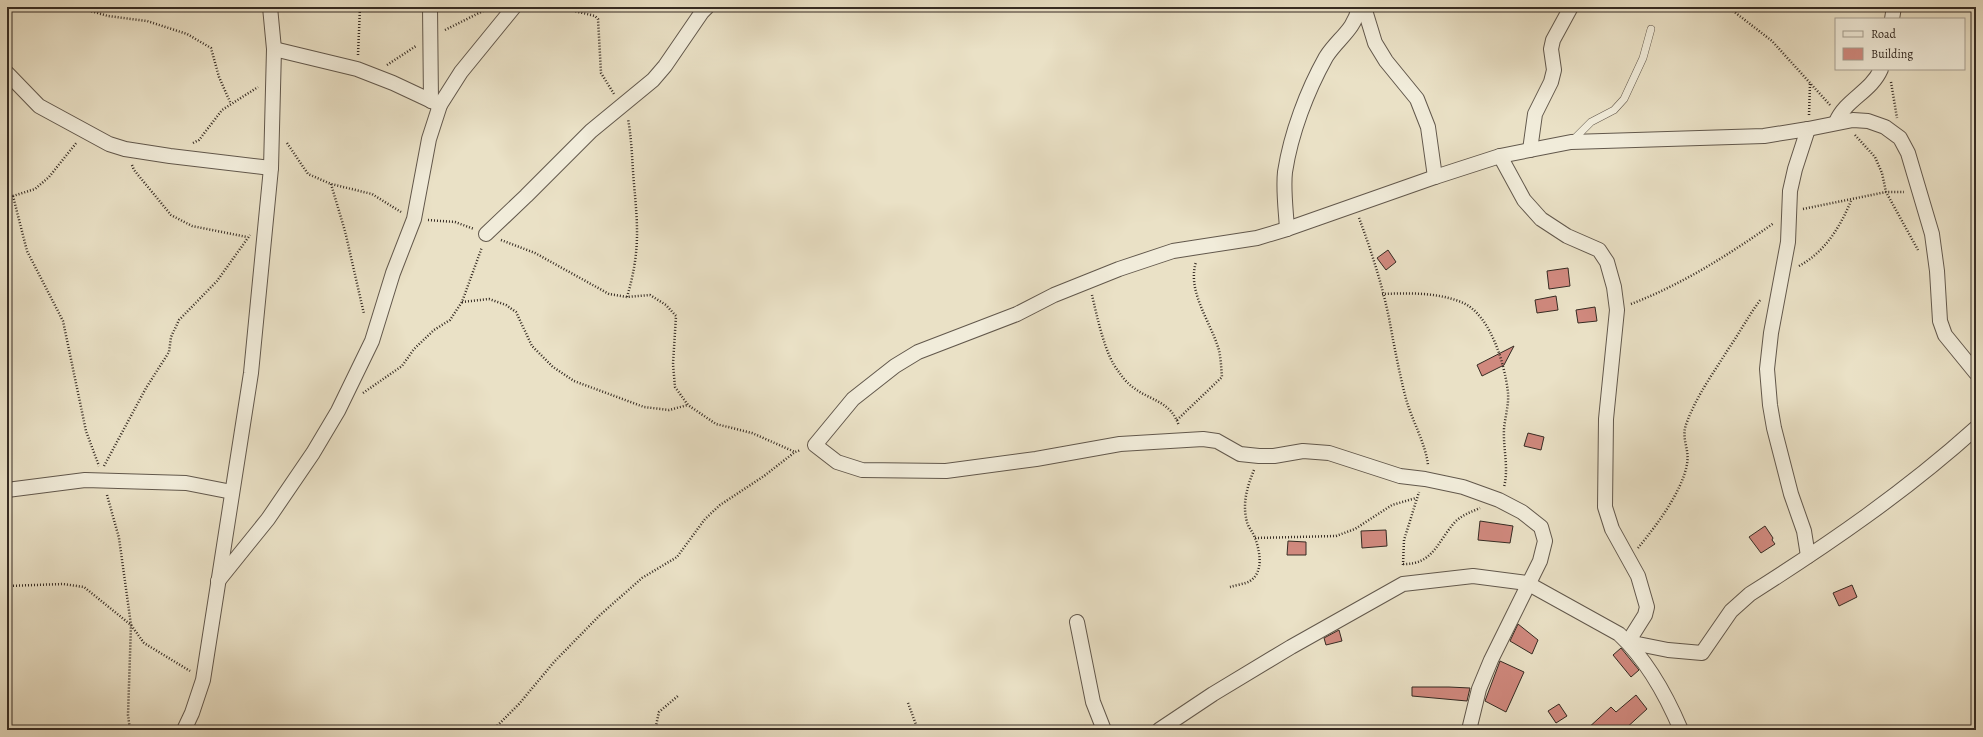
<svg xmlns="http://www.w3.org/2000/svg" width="1983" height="737" font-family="Alegreya,serif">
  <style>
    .building { fill: #d0897e; stroke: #352b23 }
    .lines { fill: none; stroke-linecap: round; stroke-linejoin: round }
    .service-casing { stroke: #62584c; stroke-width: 8 }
    .minor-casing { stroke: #62584c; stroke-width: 16 }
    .path { stroke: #352b23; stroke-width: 2.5; stroke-dasharray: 1 2; stroke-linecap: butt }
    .service { stroke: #f1ecda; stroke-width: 7 }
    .minor { stroke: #f1ecda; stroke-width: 14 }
  </style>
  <rect width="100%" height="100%" fill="#eae1c6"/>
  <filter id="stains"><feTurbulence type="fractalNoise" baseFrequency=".005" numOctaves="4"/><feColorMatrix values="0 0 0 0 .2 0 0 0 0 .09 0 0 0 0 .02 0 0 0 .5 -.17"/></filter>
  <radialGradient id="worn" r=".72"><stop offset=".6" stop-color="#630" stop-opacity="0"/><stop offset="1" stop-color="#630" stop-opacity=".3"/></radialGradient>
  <g class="building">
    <path d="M1388,250L1396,262L1386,270L1377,258Z"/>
    <path d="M1568,268L1570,286L1549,289L1547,271Z"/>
    <path d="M1556,296L1558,310L1537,313L1535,300Z"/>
    <path d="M1595,307L1597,321L1578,323L1576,310Z"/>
    <path d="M1514,346L1504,365L1482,376L1477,365Z"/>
    <path d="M1528,433L1544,437L1541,450L1524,446Z"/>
    <path d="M1480,521L1513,526L1510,543L1478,540Z"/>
    <path d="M1765,526L1773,538L1772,540L1775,544L1761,553L1749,537Z"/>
    <path d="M1386,530L1387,546L1362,548L1361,531Z"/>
    <path d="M1288,541L1306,542V555H1287Z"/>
    <path d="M1852,585L1857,597L1839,606L1833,593Z"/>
    <path d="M1518,624L1538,640L1532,654L1510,641Z"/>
    <path d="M1339,630L1342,641L1326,645L1324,638Z"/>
    <path d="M1621,648L1639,670L1631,677L1613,655Z"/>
    <path d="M1500,661L1524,672L1506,712L1485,701Z"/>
    <path d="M1412,687H1449L1470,688L1467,701L1412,696Z"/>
    <path d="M1636,695L1647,709L1624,730H1586L1611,707L1616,712Z"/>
    <path d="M1559,704L1567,716L1556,723L1548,711Z"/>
  </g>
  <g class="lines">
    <g class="service-casing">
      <path id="service" d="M1572,141L1591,122L1614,110L1624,99L1643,58L1651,29"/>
    </g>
    <g class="minor-casing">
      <g id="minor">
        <path d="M430,7L431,101"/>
        <path d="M1364,7L1375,43L1386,61L1417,99L1428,127L1435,177"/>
        <path d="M1892,19L1894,7"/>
        <path d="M274,49L357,69L393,83L440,105"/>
        <path d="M7,73L39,106L109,144L125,149L170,156L271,168"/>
        <path d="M1836,122C1846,99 1871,92 1881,69"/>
        <path d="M1530,150L1535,114L1551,82L1554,70L1551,49L1553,40L1571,7"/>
        <path d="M1500,156L1524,200L1541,219L1567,236L1599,250L1607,262L1614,287L1617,310L1606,419L1605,507L1612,529L1638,576L1647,607L1645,615L1628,642L1668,650L1702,653L1731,611L1750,594C1829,544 1906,491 1976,428"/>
        <path d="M1287,229C1286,211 1283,190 1285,172C1291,133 1307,91 1326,57C1338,38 1354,31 1359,7"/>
        <path d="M486,234L526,196L591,131L653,80L665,66L702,12L707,7"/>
        <path d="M7,490L85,480L186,483L232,492"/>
        <path d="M1808,556L1804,531L1791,494L1774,428L1770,405L1767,369L1771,333L1788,242L1790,191L1795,169L1808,129"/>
        <path d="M218,581L268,519L313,453L338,411L372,341L393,273L414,219L429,139L440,105L461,72L514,7"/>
        <path d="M1077,622L1093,702L1104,730"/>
        <path d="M184,730L192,713L203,680L251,373L271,168L274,49L270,7"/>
        <path d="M1159,730L1213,694L1291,647L1403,584L1473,576L1527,583L1619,634C1646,659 1667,697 1681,730"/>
        <path d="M1469,730L1479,689L1491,660L1540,561L1545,541L1541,527L1522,512L1499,500L1463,487L1425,479L1400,476L1329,453L1303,451L1274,456H1259L1240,454L1217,441L1203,439L1120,444L1036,459L946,471L862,470L837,462L815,445L853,399L895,366L918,352L1017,314L1054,295L1119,269L1173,251L1257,238L1287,229L1435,177L1500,156L1530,150L1571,142L1764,136L1808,129L1853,120L1868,121L1885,127L1900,138L1908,153L1932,234L1937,271L1940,321L1945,335L1976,373"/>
      </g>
    </g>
    <g class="path">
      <path d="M77,7L108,16L147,21L187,34L211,48L219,77L231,104"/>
      <path d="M558,7L595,16L598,19L601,73L614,94"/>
      <path d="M1728,7L1772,41L1830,105"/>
      <path d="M445,30L491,7"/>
      <path d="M358,55L360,7"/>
      <path d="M387,65L416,46"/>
      <path d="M1891,82L1897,118"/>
      <path d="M1809,115L1810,84"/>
      <path d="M1855,135L1875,157L1882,173L1886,192L1918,250"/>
      <path d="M193,143L199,140L222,110L258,87"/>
      <path d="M287,143L308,174L331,184L372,194L401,212"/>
      <path d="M132,165L134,170L171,215L192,226L247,237"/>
      <path d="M331,184L345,231L364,314"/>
      <path d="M13,196L27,251L63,321L86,431L99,466"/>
      <path d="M7,203L13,196L35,189L49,177L77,142"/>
      <path d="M1803,209L1886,192H1904"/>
      <path d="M1359,218C1371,250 1382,284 1389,318C1394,345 1399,372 1406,399C1412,420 1426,445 1428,465"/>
      <path d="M428,220L455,222L474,229"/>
      <path d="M501,240L535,253L609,294L627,297L650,295L666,305L676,316L673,364L675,387L688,405L716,424L752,433L795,452"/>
      <path d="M1799,266C1825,252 1840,227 1851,201"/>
      <path d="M1382,294C1407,293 1436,292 1461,302C1490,313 1505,364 1508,393C1509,405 1505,417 1504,429C1503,449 1509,468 1504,487"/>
      <path d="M1092,295C1097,316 1105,356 1119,372C1123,378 1128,384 1134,388C1151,401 1171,401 1179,426"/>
      <path d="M627,297C640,253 638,228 634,184C632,162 632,141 628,119"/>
      <path d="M462,302L489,299L506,305L516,312L532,346L553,367L574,381L644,407L669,410L688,405"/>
      <path d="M1631,304C1683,284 1728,255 1774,223"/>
      <path d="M363,393L402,366L414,349L434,330L450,320L462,302L482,247"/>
      <path d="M1177,420L1222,377C1221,367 1221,356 1218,347C1209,319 1187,291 1196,262"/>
      <path d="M104,466L146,388L169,352L171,337L179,320L217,281L250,235"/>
      <path d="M107,495L119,538L131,625L128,715L130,730"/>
      <path d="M1255,538L1336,536L1355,529L1392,505L1416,498"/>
      <path d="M1638,548C1656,526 1682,492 1687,464C1690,448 1680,438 1687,422C1697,395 1714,372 1729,348C1740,332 1749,315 1761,299"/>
      <path d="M1403,564C1433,565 1438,541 1455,522C1462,515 1471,512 1480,508"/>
      <path d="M1403,565L1404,540L1419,492"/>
      <path d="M7,586L63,584L84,587L131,625L144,643L190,671"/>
      <path d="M1230,587C1236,585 1245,584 1250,581C1264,572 1260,551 1255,538C1253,532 1248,527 1247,522C1242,504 1247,487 1254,470"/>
      <path d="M908,703L918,730"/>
      <path d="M493,730L519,704L554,662L600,615L642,578L677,557L705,519L720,505L764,476L795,452L801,450"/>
      <path d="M655,730L659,712L679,695"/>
    </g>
    <use href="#service" class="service"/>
    <use href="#minor" class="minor"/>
  </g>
  <rect width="1983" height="737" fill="none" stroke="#eae1c6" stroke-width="24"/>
  <rect x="8" y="8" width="1967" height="721" fill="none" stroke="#352b23" stroke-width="2"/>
  <rect x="12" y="12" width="1959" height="713" fill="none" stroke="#352b23"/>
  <rect x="1835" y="18" width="130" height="52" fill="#f1ecda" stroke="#a69f91"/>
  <rect x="1843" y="31" width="20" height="6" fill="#f1ecda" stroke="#a69f91"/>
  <text x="1871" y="38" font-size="12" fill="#352b23">Road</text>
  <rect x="1843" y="48" width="20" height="12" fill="#d0897e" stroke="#a69f91"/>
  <text x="1871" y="58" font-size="12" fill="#352b23">Building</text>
  <rect width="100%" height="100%" filter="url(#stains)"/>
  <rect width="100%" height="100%" fill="url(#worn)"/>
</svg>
